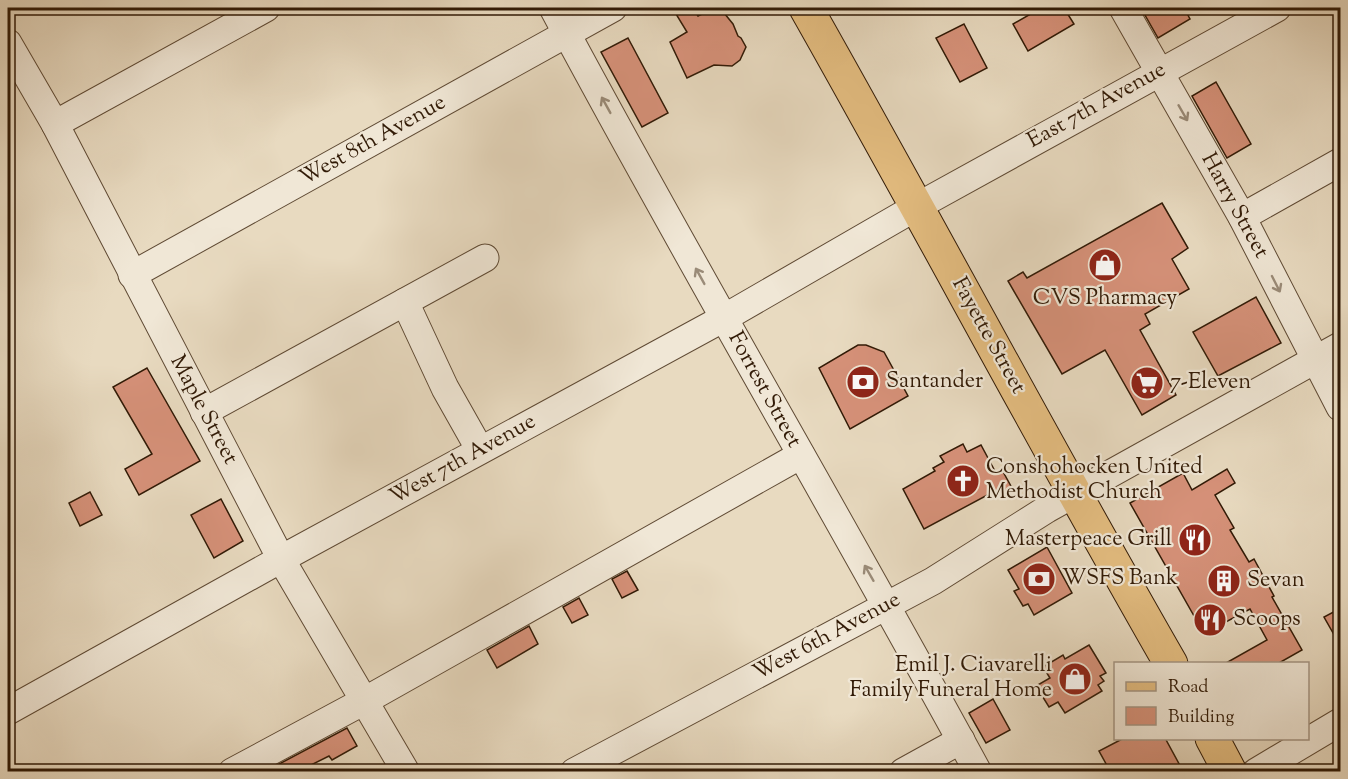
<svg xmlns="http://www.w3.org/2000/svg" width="1348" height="779" font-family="'Sorts Mill Goudy',serif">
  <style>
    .building { fill: #d69179; stroke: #311a06; stroke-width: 1.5 }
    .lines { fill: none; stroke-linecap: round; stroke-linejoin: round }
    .minor-casing { stroke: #5f4a34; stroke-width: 29 }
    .major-casing { stroke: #311a06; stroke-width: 35 }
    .minor { stroke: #f0e7d6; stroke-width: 27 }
    .major { stroke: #e4bd80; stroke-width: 33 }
    .oneway { stroke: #9a8b78 }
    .labels { text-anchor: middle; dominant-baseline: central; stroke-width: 4.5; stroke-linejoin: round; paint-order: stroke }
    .street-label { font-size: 22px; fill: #311a06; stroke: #f0e7d6 }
    .poi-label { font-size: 22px; fill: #311a06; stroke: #f0e7d6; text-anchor: start }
  </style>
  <rect width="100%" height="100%" fill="#e8dac0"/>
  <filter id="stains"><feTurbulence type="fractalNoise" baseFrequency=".00333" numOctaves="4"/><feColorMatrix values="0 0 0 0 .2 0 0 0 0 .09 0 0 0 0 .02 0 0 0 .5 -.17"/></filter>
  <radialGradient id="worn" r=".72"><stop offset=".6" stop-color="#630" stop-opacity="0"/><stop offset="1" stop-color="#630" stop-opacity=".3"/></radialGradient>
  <g class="building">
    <path d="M685,8H693L698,16L715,8H720L733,24L738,36L741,38L746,47L740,60L732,66L714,65L687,78L670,42L687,32L676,14Z"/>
    <path d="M1041,8H1064L1074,24L1028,51L1013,24Z"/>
    <path d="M1141,8H1184L1190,19L1158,38Z"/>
    <path d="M964,24L987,68L960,82L936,38Z"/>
    <path d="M628,38L668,113L642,127L601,52Z"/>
    <path d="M1216,82L1251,144L1227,158L1192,96Z"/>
    <path d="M1162,203L1188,248L1172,259L1189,289L1145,314L1150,324L1140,330L1176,395L1142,415L1105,350L1062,374L1008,281L1023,272L1027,278Z"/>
    <path d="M1256,297L1281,343L1218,376L1193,332Z"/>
    <path d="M858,345H866L884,352L908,396L850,429L819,368Z"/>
    <path d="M147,368L200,461L139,495L125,469L152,454L113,387Z"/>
    <path d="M963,444L967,452L981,445L996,473L1002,470L1012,488L996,497L993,492L924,529L903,489L935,471L933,468L944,462L940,456Z"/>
    <path d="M1227,469L1235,483L1215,495L1234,528L1230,530L1249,562L1254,559L1274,596L1272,597L1302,650L1279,663H1226L1267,640L1250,609L1224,623L1222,618L1202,630L1130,503L1183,473L1192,490Z"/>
    <path d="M90,492L102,515L80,526L69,503Z"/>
    <path d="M221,499L243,541L214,558L191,515Z"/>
    <path d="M1047,547L1072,593L1034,615L1028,604L1023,606L1014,591L1019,589L1008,570Z"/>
    <path d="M627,571L638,590L622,598L612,579Z"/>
    <path d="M579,598L588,615L572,623L563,607Z"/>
    <path d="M1341,608V647L1324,617Z"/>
    <path d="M529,626L538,644L497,668L487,650Z"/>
    <path d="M1089,645L1106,673L1100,676L1104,681L1098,685L1102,691L1065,713L1058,702L1049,707L1036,686L1050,678L1043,667L1063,655L1065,659Z"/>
    <path d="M993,699L1010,730L986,743L969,713Z"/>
    <path d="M347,728L357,746L332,760L329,756L299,771H266Z"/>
    <path d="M1124,738H1165L1183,771H1110L1099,751Z"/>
  </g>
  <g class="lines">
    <g class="minor-casing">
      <g id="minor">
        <path d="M553,8C690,265 839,516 978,772"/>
        <path d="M1123,8L1242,217L1340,407"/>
        <path d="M8,43L55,124L281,559L406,772"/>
        <path d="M55,124L266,8"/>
        <path d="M1242,217L1340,162"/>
        <path d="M132,275L613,8"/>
        <path d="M405,302L445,388L480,450"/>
        <path d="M204,412L485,258"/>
        <path d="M8,711L281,559L724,318L918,206L1277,8"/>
        <path d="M232,772L366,700L801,455"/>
        <path d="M574,772L933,581L1047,509L1340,346"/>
        <path d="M903,772L961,740"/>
        <path d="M1256,772L1340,722"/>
      </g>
    </g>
    <g class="major-casing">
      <g id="major">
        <path d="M806,8C929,225 1046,447 1171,664"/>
        <path d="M1212,738L1230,772"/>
      </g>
    </g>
    <use href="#minor" class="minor"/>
    <use href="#major" class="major"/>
  </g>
  <defs><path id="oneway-shaft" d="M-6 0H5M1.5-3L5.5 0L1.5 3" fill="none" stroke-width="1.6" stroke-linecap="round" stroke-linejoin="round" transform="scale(1.5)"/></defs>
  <g class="oneway">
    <use href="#oneway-shaft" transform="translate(606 105) rotate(-119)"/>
    <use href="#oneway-shaft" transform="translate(1183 113) rotate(60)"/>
    <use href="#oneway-shaft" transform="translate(700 276) rotate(-119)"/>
    <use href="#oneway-shaft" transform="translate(1276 284) rotate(63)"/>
    <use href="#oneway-shaft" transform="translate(869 573) rotate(-120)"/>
  </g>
  <defs>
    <g id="shop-disc" transform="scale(1.725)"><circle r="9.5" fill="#8f2418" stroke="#f0e7d6"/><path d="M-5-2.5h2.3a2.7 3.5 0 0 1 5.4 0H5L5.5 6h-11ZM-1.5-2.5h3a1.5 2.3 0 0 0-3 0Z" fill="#fff"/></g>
    <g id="bank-disc" transform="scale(1.725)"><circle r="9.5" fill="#8f2418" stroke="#f0e7d6"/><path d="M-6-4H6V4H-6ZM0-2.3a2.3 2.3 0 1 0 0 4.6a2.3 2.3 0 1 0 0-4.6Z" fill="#fff"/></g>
    <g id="supermarket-disc" transform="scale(1.725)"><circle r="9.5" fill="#8f2418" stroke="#f0e7d6"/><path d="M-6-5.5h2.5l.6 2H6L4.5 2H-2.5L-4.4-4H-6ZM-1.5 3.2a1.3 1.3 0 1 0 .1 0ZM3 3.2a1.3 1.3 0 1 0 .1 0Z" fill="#fff"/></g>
    <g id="church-disc" transform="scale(1.725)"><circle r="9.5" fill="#8f2418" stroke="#f0e7d6"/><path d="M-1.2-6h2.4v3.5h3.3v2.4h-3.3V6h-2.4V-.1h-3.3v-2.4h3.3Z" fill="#fff"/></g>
    <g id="restaurant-disc" transform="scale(1.725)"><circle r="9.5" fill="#8f2418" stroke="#f0e7d6"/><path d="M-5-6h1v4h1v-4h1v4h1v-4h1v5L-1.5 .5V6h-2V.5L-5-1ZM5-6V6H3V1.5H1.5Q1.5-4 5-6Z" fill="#fff"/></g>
    <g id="building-disc" transform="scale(1.725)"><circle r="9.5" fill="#8f2418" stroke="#f0e7d6"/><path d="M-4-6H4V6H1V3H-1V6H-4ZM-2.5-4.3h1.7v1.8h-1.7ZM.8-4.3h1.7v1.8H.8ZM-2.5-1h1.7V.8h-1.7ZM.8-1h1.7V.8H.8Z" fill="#fff"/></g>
  </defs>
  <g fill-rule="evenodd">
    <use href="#shop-disc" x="1105" y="265"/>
    <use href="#bank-disc" x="863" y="382"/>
    <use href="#supermarket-disc" x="1147" y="383"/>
    <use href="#church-disc" x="963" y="481"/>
    <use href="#restaurant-disc" x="1195" y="540"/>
    <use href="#bank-disc" x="1039" y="579"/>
    <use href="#building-disc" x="1224" y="581"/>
    <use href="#restaurant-disc" x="1210" y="620"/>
    <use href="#shop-disc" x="1075" y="679"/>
  </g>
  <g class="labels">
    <g class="street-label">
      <text transform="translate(1097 106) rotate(-29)">East 7th Avenue</text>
      <text transform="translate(373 141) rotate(-29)">West 8th Avenue</text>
      <text transform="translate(1234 206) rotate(61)">Harry Street</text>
      <text transform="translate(988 336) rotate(61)">Fayette Street</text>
      <text transform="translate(764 390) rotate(61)">Forrest Street</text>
      <text transform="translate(203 410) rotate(62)">Maple Street</text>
      <text transform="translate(463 460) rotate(-29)">West 7th Avenue</text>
      <text transform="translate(827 637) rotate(-28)">West 6th Avenue</text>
    </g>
    <g class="poi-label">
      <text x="1105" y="299" text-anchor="middle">CVS Pharmacy</text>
      <text x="886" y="382">Santander</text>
      <text x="1170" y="383">7-Eleven</text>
      <text x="986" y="468">Conshohocken United<tspan x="986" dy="25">Methodist Church</tspan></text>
      <text x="1172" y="540" text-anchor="end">Masterpeace Grill</text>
      <text x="1062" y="579">WSFS Bank</text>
      <text x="1247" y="581">Sevan</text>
      <text x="1233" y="620">Scoops</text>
      <text x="1052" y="666" text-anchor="end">Emil J. Ciavarelli<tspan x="1052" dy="25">Family Funeral Home</tspan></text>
    </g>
  </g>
  <rect width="1348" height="779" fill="none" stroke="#e8dac0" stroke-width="30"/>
  <rect x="9" y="9" width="1330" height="761" fill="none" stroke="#311a06" stroke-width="3"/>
  <rect x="15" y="15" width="1318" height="749" fill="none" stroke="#311a06" stroke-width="1.5"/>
  <rect x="1114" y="662" width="195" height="78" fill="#f0e7d6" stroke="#a49583" stroke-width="1.5"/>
  <rect x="1126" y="682" width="30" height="9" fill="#e4bd80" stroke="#a49583" stroke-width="1.5"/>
  <text x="1168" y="692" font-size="18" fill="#311a06">Road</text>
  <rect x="1126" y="707" width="30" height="18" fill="#d69179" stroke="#a49583" stroke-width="1.5"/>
  <text x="1168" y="722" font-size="18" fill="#311a06">Building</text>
  <rect width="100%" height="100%" filter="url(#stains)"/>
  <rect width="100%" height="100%" fill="url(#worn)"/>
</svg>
